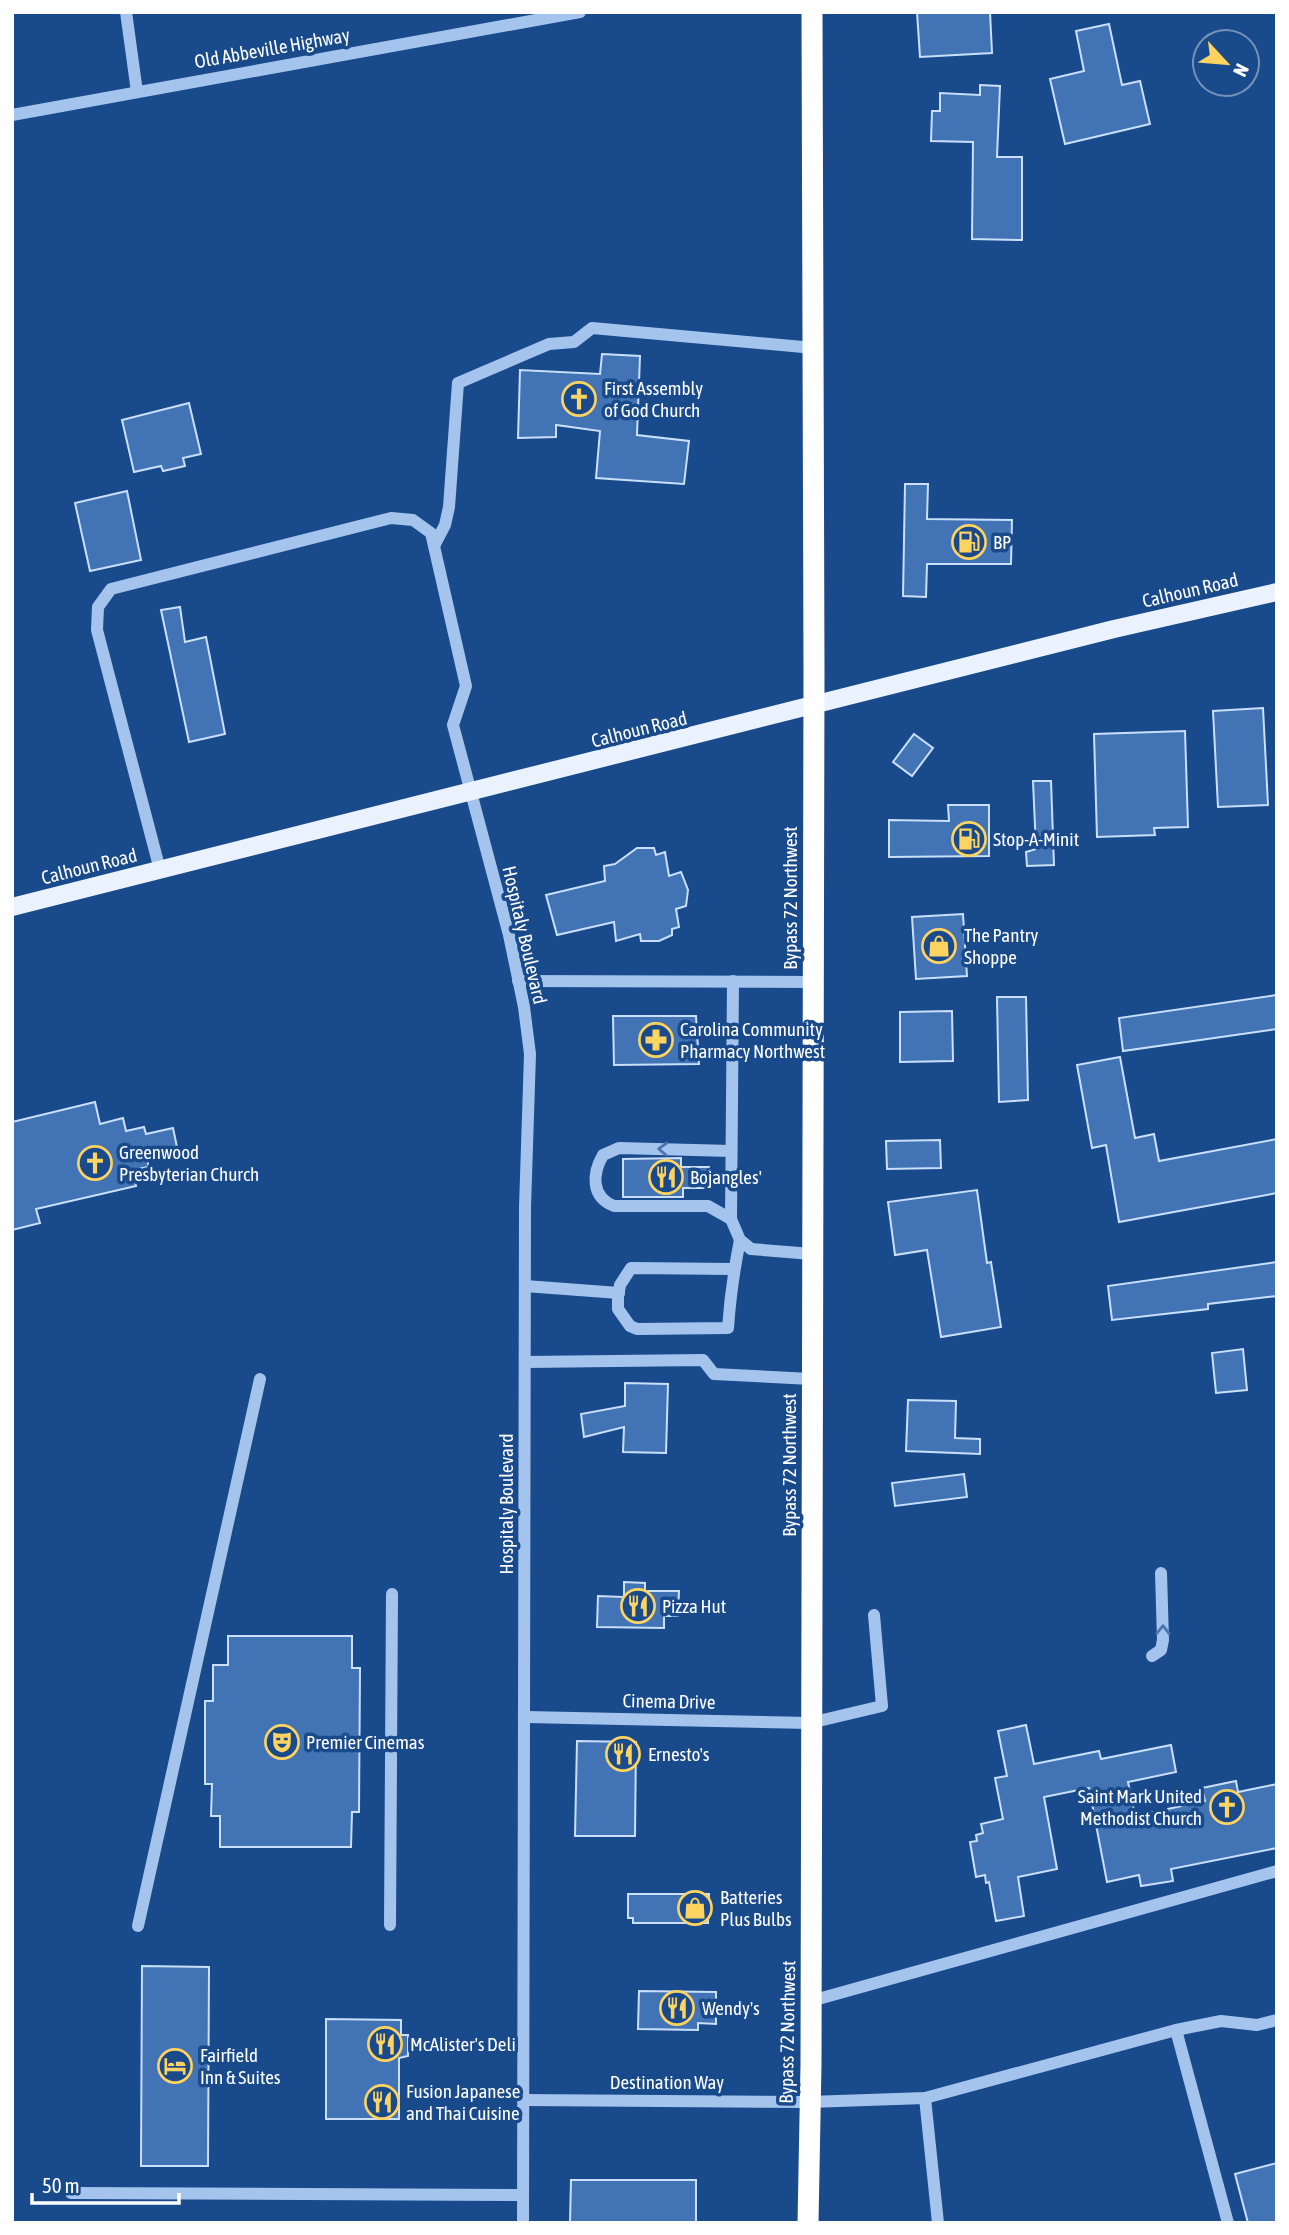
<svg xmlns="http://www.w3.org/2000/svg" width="1289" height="2235" font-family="'Asap Condensed',sans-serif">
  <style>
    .building { fill: #4273b4; stroke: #cadffa; stroke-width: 2 }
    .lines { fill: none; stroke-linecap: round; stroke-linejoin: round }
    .minor { stroke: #a4c4ee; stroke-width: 12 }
    .major { stroke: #eaf2ff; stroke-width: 18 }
    .highway { stroke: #fff; stroke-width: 21 }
    .oneway { stroke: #4a75ae }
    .labels { text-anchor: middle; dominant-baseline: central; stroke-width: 7; stroke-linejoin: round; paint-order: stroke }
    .street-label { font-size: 19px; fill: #fff; stroke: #194a8b }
    .poi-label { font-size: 19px; fill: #fff; stroke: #194a8b; text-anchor: start }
  </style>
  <rect width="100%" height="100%" fill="#194a8b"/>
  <g class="building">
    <path d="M917,12H990L992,53L920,57Z"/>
    <path d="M1109,24L1122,85L1140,81L1150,124L1065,144L1050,79L1084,71L1076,31Z"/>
    <path d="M980,85L1000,86L997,157H1022V240L972,239L973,142L931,141L932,111H940V93L980,95Z"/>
    <path d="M602,354L640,356L637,435L689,441L684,484L596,478L600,431L556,425V437L518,438L520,370L600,374Z"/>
    <path d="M189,403L201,454L183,458L185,466L163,471L161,466L134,472L122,420Z"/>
    <path d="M905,484H928L927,519L1012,520L1011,564H927L926,597L903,596Z"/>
    <path d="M127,491L141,560L90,571L75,503Z"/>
    <path d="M180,607L185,642L206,637L225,734L189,742L161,610Z"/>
    <path d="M1263,708L1268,805L1218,807L1213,711Z"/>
    <path d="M1185,731L1188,827L1154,828L1155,835L1097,837L1094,734Z"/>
    <path d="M914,734L933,748L912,776L893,762Z"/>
    <path d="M1033,781H1051L1054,865L1027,866L1026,852L1036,849Z"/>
    <path d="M948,805H989V856L889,857V820L949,821Z"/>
    <path d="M637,848H654L656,855L665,852L669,876L681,872L688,890L686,906L676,909L679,927L672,929V935L659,941H641L640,934L616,941L614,922L557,935L546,895L605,881L604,866L615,864Z"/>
    <path d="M963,914L967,976L916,979L912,917Z"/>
    <path d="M1277,995V1029L1123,1051L1119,1018Z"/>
    <path d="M997,997H1026L1028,1100L999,1102Z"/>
    <path d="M952,1011L953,1061L900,1062V1012Z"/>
    <path d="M613,1016H696L699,1064L614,1065Z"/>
    <path d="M1120,1057L1135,1138L1154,1134L1159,1161L1277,1139V1193L1119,1222L1106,1145L1092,1148L1077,1065Z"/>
    <path d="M95,1102L100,1124L123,1118L126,1131L144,1127L146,1134L173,1128L178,1152L148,1159V1167L133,1170L136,1186L36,1209L40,1223L12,1230V1122Z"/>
    <path d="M940,1140L941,1168L887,1169L886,1141Z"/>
    <path d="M681,1158V1167H709V1188H683V1197H623V1159Z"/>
    <path d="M977,1190L987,1263L991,1262L1001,1327L941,1337L927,1250L895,1255L888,1202Z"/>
    <path d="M1277,1262V1296L1208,1304V1309L1112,1320L1108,1286Z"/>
    <path d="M1243,1349L1247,1390L1216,1393L1212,1353Z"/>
    <path d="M625,1383L668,1384L666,1453L623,1452L624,1427L584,1437L581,1414L625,1406Z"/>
    <path d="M908,1400L956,1401L955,1438L980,1439V1454L906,1451Z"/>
    <path d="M964,1474L967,1497L895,1506L892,1483Z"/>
    <path d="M624,1582L645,1583V1591H679L678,1616H664V1628L597,1627L598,1596L624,1597Z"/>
    <path d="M228,1636H352V1668H360L359,1812H352L351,1847H220V1816H211L212,1784H205V1701H213V1665H228Z"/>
    <path d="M1026,1725L1034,1764L1099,1751L1101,1759L1171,1745L1176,1772L1128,1782L1135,1816L1205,1801L1202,1788L1236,1781L1238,1792L1277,1784V1848L1171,1869L1173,1881L1141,1886L1139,1875L1107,1882L1089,1788L1044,1797L1057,1869L1018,1877L1024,1916L996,1921L989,1882L986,1883L985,1875L976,1877L970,1842L977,1841L976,1835L983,1833L981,1824L1003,1819L995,1778L1007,1776L998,1731Z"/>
    <path d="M577,1741L636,1742L635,1836H575Z"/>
    <path d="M628,1894H709L708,1923H633V1918H628Z"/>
    <path d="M142,1966L209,1967L208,2166H141Z"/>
    <path d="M639,1991L716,1992V2024L698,2023V2030L638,2029Z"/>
    <path d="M326,2019L401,2020V2035H408V2056L399,2058V2119H326Z"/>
    <path d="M1277,2163V2223H1248L1235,2174Z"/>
    <path d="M571,2180H696V2223H570Z"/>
  </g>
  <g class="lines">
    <g class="minor">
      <path d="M126,12L137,92"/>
      <path d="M12,115L580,12"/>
      <path d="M434,546L445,525L449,507L458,383L549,344L574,342L592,328L814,348"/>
      <path d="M160,870L97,630L98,607L111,589L391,518L413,520L431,533L466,686L453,725L509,935L524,1007L530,1054L525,1207L523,2223"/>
      <path d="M518,981L813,982"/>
      <path d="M733,981L731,1219L740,1240L751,1249L812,1254"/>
      <path d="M731,1151L619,1148L603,1155C592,1174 591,1197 614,1206H708L731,1219"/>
      <path d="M734,1269L631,1268L620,1285L618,1297V1309L630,1326L637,1329L728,1328C730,1298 734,1270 740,1240"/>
      <path d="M525,1286L619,1293"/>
      <path d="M525,1362L703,1360L714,1374L811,1379"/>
      <path d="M1152,1656L1161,1650L1163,1640L1161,1573"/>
      <path d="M526,1717L810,1723L882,1706L874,1615"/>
      <path d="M390,1925L392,1594"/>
      <path d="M138,1926L260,1379"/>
      <path d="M811,2001L1277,1871"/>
      <path d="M925,2098L938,2223"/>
      <path d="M524,2100L809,2102L925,2098L1176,2030"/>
      <path d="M71,2193L523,2195"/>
      <path d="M1228,2223L1176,2030L1221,2021L1257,2025L1277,2020"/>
    </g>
    <path class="major" d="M12,907L1114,629L1277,592"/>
    <path class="highway" d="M808,2223L811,2064L814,670L812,12"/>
  </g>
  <defs><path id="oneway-chevron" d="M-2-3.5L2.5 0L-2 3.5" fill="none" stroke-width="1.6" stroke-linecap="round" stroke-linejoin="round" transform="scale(1.75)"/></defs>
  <g class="oneway">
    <use href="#oneway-chevron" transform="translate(663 1149) rotate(-178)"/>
    <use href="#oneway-chevron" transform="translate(1163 1630) rotate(-89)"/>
  </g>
  <defs>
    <g id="church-ring" transform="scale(1.75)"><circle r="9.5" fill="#194a8b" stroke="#ffd360" stroke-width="1.5"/><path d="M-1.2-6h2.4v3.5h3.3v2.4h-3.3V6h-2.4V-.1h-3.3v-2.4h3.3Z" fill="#ffd360"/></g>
    <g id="fuel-ring" transform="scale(1.75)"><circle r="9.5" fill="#194a8b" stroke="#ffd360" stroke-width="1.5"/><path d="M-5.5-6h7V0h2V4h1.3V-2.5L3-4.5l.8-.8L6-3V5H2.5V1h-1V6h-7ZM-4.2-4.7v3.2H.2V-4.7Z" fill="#ffd360"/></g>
    <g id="shop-ring" transform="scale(1.75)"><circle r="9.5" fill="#194a8b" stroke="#ffd360" stroke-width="1.5"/><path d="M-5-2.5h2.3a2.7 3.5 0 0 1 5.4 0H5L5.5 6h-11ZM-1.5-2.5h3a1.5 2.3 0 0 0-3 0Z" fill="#ffd360"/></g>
    <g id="pharmacy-ring" transform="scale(1.75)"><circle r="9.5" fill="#194a8b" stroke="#ffd360" stroke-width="1.5"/><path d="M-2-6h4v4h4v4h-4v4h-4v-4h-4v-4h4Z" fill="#ffd360"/></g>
    <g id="restaurant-ring" transform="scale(1.75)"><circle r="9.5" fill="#194a8b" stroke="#ffd360" stroke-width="1.5"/><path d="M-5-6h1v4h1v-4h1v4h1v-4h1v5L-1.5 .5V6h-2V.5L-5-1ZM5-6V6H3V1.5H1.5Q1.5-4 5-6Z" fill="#ffd360"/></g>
    <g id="theatre-ring" transform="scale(1.75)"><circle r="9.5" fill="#194a8b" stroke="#ffd360" stroke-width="1.5"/><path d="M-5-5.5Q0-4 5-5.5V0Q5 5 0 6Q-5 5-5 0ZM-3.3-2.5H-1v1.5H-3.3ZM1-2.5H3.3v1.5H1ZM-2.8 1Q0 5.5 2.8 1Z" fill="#ffd360"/></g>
    <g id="hotel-ring" transform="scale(1.75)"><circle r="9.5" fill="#194a8b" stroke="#ffd360" stroke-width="1.5"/><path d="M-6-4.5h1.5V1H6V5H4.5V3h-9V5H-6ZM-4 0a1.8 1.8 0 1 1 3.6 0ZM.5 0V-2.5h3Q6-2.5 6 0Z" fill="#ffd360"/></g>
  </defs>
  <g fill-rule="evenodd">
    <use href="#church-ring" x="579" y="399"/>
    <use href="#fuel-ring" x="969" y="542"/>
    <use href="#fuel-ring" x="969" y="839"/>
    <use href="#shop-ring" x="939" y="946"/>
    <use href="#pharmacy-ring" x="656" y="1040"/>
    <use href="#church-ring" x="95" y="1163"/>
    <use href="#restaurant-ring" x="666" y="1177"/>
    <use href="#restaurant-ring" x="638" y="1606"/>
    <use href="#theatre-ring" x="282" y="1742"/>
    <use href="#restaurant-ring" x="623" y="1754"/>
    <use href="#church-ring" x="1227" y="1807"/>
    <use href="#shop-ring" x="695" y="1908"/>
    <use href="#restaurant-ring" x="677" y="2008"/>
    <use href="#restaurant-ring" x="385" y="2044"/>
    <use href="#hotel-ring" x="175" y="2066"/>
    <use href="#restaurant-ring" x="382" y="2102"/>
  </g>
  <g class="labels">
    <g class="street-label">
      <text transform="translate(272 48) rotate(-10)">Old Abbeville Highway</text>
      <text transform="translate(1190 590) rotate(-13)">Calhoun Road</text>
      <text transform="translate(639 729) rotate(-14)">Calhoun Road</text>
      <text transform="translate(89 866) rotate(-14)">Calhoun Road</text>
      <text transform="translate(790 898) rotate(-90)">Bypass 72 Northwest</text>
      <text transform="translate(525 935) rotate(77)">Hospitaly Boulevard</text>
      <text transform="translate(789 1465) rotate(-90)">Bypass 72 Northwest</text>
      <text transform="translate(506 1504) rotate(-90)">Hospitaly Boulevard</text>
      <text transform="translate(669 1701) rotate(1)">Cinema Drive</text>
      <text transform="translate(787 2032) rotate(-89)">Bypass 72 Northwest</text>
      <text x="667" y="2082">Destination Way</text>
    </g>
    <g class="poi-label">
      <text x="604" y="388">First Assembly<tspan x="604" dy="22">of God Church</tspan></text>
      <text x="993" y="542">BP</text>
      <text x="993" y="839">Stop-A-Minit</text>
      <text x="964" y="935">The Pantry<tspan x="964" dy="22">Shoppe</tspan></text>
      <text x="680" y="1029">Carolina Community<tspan x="680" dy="22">Pharmacy Northwest</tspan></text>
      <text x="119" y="1152">Greenwood<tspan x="119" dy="22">Presbyterian Church</tspan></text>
      <text x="690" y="1177">Bojangles'</text>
      <text x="662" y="1606">Pizza Hut</text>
      <text x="306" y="1742">Premier Cinemas</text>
      <text x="648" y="1754">Ernesto's</text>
      <text x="1202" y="1796" text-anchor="end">Saint Mark United<tspan x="1202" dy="22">Methodist Church</tspan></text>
      <text x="720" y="1897">Batteries<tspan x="720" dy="22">Plus Bulbs</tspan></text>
      <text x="702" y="2008">Wendy's</text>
      <text x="410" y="2044">McAlister's Deli</text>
      <text x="200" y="2055">Fairfield<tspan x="200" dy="22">Inn &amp; Suites</tspan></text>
      <text x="406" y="2091">Fusion Japanese<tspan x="406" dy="22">and Thai Cuisine</tspan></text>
    </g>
  </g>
  <rect width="1289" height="2235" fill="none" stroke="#ffffff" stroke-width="28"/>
  <g transform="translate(1226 63) rotate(116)"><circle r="33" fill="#194a8b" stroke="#7592b9" stroke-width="2"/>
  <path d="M0-5L12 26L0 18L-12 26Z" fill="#ffd360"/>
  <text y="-10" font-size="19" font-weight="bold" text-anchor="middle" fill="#ffffff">N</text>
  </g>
  <path d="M32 2193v10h147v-10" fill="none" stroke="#ffffff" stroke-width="3.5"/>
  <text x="42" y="2193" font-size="21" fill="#ffffff" stroke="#194a8b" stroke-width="5" paint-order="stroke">50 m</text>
</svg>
